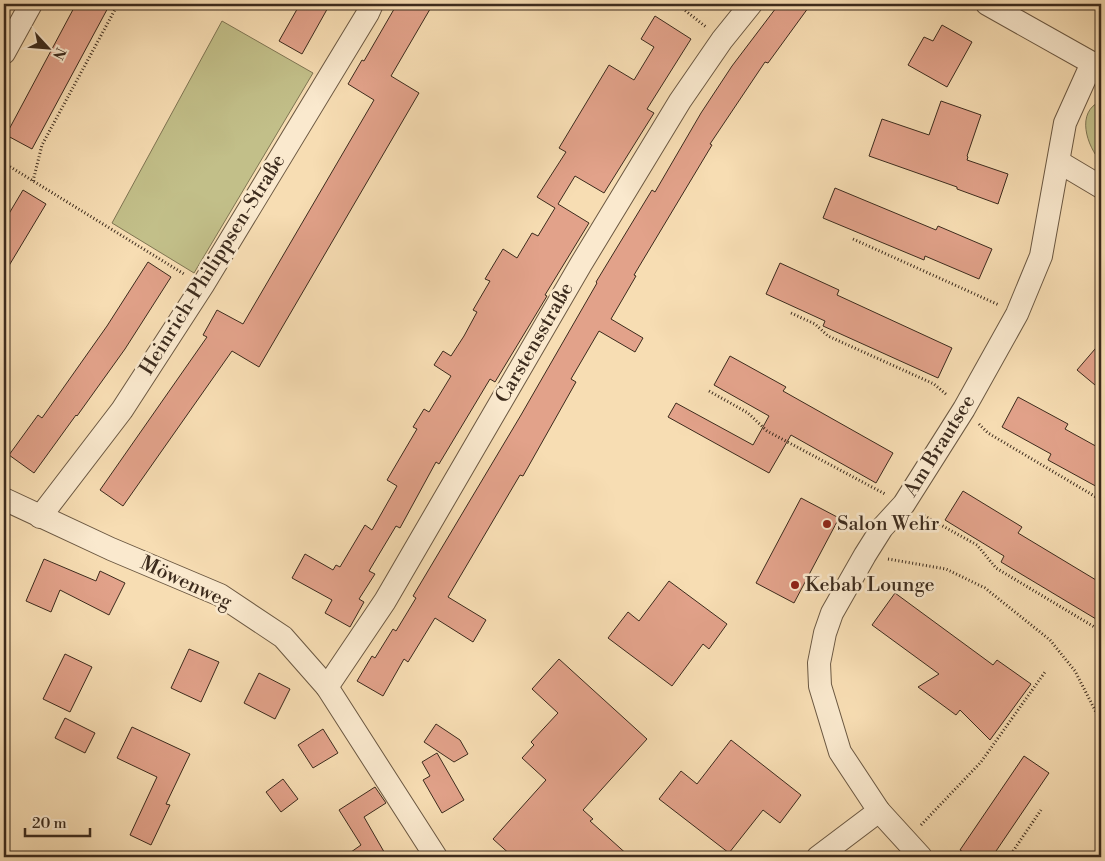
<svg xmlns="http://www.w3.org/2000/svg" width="1105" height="861" font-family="'Libre Bodoni',serif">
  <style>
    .green { fill: #c2bf89; stroke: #7f7553 }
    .building { fill: #e2a28a; stroke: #3c2b1d }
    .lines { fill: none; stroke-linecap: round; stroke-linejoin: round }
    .minor-casing { stroke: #6b5842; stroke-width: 24 }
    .path { stroke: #3c2b1d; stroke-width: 3; stroke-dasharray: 1 2.5; stroke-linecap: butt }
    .minor { stroke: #fae9ce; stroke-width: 22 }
    .poi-dot { fill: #8f2418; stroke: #fae9ce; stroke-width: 2 }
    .labels { text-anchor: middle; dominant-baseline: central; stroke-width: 5; stroke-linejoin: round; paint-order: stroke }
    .street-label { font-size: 20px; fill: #3c2b1d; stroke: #fae9ce }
    .poi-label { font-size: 20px; fill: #3c2b1d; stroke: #fae9ce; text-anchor: start }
  </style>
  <rect width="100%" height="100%" fill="#f7ddb3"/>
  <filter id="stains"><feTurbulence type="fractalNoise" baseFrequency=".004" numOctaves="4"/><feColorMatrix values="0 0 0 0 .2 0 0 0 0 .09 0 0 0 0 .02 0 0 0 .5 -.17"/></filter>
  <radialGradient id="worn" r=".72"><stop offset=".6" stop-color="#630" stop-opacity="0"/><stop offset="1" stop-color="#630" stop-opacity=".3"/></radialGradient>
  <g class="green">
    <path d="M222,21L313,73L194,273L112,223Z"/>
    <path d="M1101,101V162C1087,146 1075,112 1101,101Z"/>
  </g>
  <g class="building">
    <path d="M76,4H110L32,149L6,135Z"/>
    <path d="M300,4H330L302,54L279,41Z"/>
    <path d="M397,4H433L391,76L419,93L259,367L232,351L123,506L100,490L207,337L203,335L217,310L243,324L374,100L348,84L362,60L364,61Z"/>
    <path d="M779,4H811L768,63L765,62L710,144L712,145L634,275L636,276L611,319L643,338L635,352L599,331L571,379L576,382L523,476L520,475L448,597L486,620L473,642L435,618L408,662L404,659L383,696L357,681L372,656L375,658L393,629L396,631L416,598L413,596L521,415L597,283L596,282L652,190L655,192L701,113L732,66Z"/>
    <path d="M655,16L691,39L647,109L654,113L604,193L575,176L558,204L589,223L545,295L547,296L541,306L495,382L490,379L439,464L436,462L400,528L396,526L369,571L375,574L359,599L364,602L350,627L325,613L332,600L292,578L305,554L333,570L336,565L340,567L365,525L372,530L397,486L387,480L417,429L413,427L424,409L429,412L451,376L434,365L443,351L451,356L464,336L477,312L473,310L490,281L485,279L503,249L517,258L532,233L538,236L555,208L537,197L566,152L559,148L609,65L634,80L654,47L641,39Z"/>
    <path d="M942,25L972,42L947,87L908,65L924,37L933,41Z"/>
    <path d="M941,101L981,115L967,156L968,157L967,160L1008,174L998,204L957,189V187L869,156L882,119L929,135Z"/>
    <path d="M835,188L936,230L938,226L992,249L979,279L925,256L924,260L823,218Z"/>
    <path d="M23,190L46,204L4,274V222Z"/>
    <path d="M148,262L171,277L125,349L77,416L76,415L34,473L9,455L38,415L42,418L107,326Z"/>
    <path d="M780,263L839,290L837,295L952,348L938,378L823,326L825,321L766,294Z"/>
    <path d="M1101,342V390L1077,370Z"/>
    <path d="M730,356L786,387L783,391L893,453L876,483L791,435L769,473L668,417L676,403L753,445L769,416L714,385Z"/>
    <path d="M1018,397L1068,424L1065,429L1101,449V489L1048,460L1051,454L1002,427Z"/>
    <path d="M963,491L1022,527L1018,533L1101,583V622L1001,562L1004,556L945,520Z"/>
    <path d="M801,498L839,518L794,603L756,583Z"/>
    <path d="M44,559L96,581L100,571L125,583L109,615L60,590L51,612L26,601Z"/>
    <path d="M669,581L727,624L709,649L703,644L672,686L608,638L628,612L639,621Z"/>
    <path d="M895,593L993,665L997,660L1031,684L990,740L960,710L956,715L918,687L939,674L872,625Z"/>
    <path d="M189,649L219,662L201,702L171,688Z"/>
    <path d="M65,654L92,667L70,712L43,699Z"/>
    <path d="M559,659L647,739L583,810L593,819L590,821L630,857H513L493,839L546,780L522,758L534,745L531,742L558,713L532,689Z"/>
    <path d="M259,673L290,689L275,719L244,703Z"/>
    <path d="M65,718L95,733L85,753L55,738Z"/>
    <path d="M436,724L460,740L468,754L454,762L424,742Z"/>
    <path d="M132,727L190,754L166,804L170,805L151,845L130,835L157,777L117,758Z"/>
    <path d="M323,729L338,753L313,768L298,745Z"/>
    <path d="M731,740L801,795L780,823L763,810L729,853L659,799L681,771L697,784Z"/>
    <path d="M437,753L464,800L442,813L423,780L430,776L422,762Z"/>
    <path d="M1024,756L1049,773L992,857H971L960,850Z"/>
    <path d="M283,779L298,799L281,812L266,792Z"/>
    <path d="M375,787L386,803L364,817L387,857H344L361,845L339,810Z"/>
  </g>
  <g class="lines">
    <g class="minor-casing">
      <g id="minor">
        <path d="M987,4L1092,63L1101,66"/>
        <path d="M4,53L31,4"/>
        <path d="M1059,162L1101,187"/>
        <path d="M4,499L111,549L220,595L283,637L327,687L436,857"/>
        <path d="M40,517L122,410L203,285L368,13L372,4"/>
        <path d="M327,687L385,601L581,264L680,101L722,40L751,4"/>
        <path d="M818,857L879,811"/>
        <path d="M921,857L879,811L840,752L820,686L819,663L825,633L832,613L865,555L882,528L904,504L964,409L1017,314L1041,256L1065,123L1092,63"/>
      </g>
    </g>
    <g class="path">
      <path d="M677,4L706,27"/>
      <path d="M4,163L184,274"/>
      <path d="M33,181L42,145L118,4"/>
      <path d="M853,239L999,305"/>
      <path d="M791,313L815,324L828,336L934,384L947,395"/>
      <path d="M709,391L748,413L767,431L885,494"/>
      <path d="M979,424L988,433L1101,500"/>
      <path d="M921,514L977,545L996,568L1101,631"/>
      <path d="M888,559L946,569L985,588L1050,640L1075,671L1101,722"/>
      <path d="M921,825L981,762L1045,672"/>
      <path d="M1009,857L1041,810"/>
    </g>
    <use href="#minor" class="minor"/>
  </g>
  <g class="poi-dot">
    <circle cx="827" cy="524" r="5"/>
    <circle cx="795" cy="585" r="5"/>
  </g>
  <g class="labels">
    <g class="street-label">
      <text transform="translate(213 265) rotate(-58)">Heinrich-Philippsen-Straße</text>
      <text transform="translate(535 343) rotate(-60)">Carstensstraße</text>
      <text transform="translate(940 446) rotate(-58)">Am Brautsee</text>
      <text transform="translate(186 583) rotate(25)">Möwenweg</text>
    </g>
    <g class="poi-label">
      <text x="837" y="524">Salon Wehr</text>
      <text x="805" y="585">Kebab Lounge</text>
    </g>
  </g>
  <rect width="1105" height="861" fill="none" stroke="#f7ddb3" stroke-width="20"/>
  <rect x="5" y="5" width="1095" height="851" fill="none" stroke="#3c2b1d" stroke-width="2.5"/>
  <rect x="10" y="10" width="1085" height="841" fill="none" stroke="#3c2b1d"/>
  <g transform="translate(48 48) rotate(116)" stroke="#fae9ce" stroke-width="4" paint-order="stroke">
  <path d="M0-4L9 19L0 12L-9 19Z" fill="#3c2b1d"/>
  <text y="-8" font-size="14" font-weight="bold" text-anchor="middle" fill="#3c2b1d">N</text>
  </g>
  <path d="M25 828v8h65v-8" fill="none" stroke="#3c2b1d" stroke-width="2.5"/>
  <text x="32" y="828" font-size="15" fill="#3c2b1d" stroke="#fae9ce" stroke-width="4" paint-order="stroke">20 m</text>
  <rect width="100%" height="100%" filter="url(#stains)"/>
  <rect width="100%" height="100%" fill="url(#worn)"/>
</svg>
